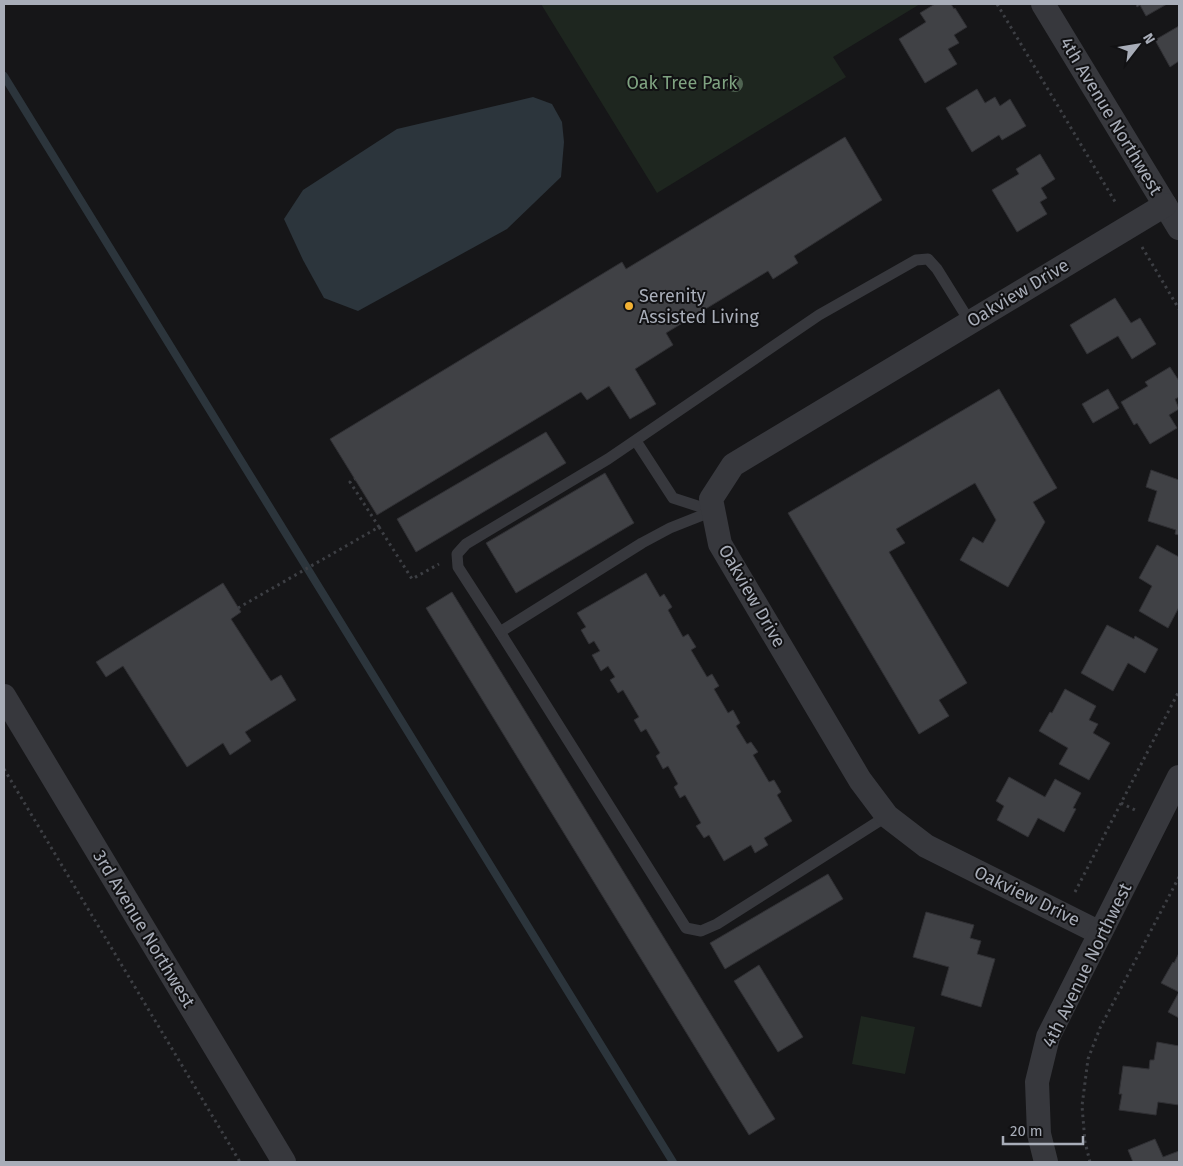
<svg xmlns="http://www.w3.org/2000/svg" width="1183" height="1166" font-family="'Fira Sans',sans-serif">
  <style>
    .green { fill: #1e261f }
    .water { fill: #2c353c }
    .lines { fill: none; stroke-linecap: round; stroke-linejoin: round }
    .stream { stroke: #2c353c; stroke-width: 8 }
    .building { fill: #404145; stroke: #303034 }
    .path { stroke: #3d3f44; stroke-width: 3; stroke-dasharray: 2.5 4; stroke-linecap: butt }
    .lane { stroke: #37383d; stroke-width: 11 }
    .street { stroke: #37383d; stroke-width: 24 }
    .tree { fill: #506452 }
    .poi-dot { fill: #f2b134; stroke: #111113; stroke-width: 2 }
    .labels { text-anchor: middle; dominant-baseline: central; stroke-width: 4; stroke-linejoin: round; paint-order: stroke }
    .park-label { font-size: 18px; fill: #7fa381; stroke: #111113 }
    .street-label { font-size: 18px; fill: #a8adb8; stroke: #111113 }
    .poi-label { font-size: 18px; fill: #a8adb8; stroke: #111113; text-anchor: start }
  </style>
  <rect width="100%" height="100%" fill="#161618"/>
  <g class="green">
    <path d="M541,4H920L833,57L846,77L657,193Z"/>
    <path d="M861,1016L915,1027L905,1074L852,1064Z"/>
  </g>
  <path class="water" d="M533,97L552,104L562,122L564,142L561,177L507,229L358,311L324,298L303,260L284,219L303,190L397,129Z"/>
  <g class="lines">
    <path class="stream" d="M4,76L673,1162"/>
  </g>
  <g class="building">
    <path d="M935,4H951L954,9L955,8L967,27L954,35L959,43L948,49L957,64L925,83L899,39L926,22L920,13Z"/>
    <path d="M1136,4H1167L1146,16L1140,5L1137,7Z"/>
    <path d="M1179,26V61L1170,67L1155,40Z"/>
    <path d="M977,89L985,103L995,97L1000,106L1010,99L1026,126L1002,140L999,135L972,152L946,108Z"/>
    <path d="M845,137L882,200L794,256L798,263L773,279L768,271L666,333L673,345L635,369L656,404L630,419L609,386L587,400L581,392L377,515L330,439L622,262L626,269Z"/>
    <path d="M1040,154L1055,179L1041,188L1047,198L1040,202L1047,214L1017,232L992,190L1019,174L1016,169Z"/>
    <path d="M1115,298L1131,323L1140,318L1156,344L1132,359L1118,336L1087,354L1070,325Z"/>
    <path d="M1170,367L1179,381V397L1175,399L1179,409L1169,415L1177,428L1150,444L1137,423L1134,425L1121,402L1148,386L1145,382Z"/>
    <path d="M999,389L1057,488L1033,502L1045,522L1008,587L960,560L973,537L983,543L996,520L975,483L896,529L905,543L889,552L967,683L939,700L949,716L919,734L788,513Z"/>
    <path d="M1108,389L1119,408L1093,423L1082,404Z"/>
    <path d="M546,432L566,463L416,552L397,519Z"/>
    <path d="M1151,470L1179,480V535L1175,534L1176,530L1148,521L1157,491L1146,487Z"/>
    <path d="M605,473L634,523L516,593L486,543Z"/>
    <path d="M1157,545L1179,557V607L1168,628L1139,611L1152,586L1139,578Z"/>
    <path d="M646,573L660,597L664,594L672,607L668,610L683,637L688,634L696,647L691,650L707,677L712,674L719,686L714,689L728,713L733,710L740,723L736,726L747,744L751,742L758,752L753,755L769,782L774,780L781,792L777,795L792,821L764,838L768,845L755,853L751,845L724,861L709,835L704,838L696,826L701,823L685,795L680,798L674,787L678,784L668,766L663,769L656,756L660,753L646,729L641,732L634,720L639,717L623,690L618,693L610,680L615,677L608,666L601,671L592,655L600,651L594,641L589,644L581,630L586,627L577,613Z"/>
    <path d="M223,583L241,612L231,619L271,681L281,675L296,700L245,732L251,741L230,755L223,743L187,767L123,666L106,677L96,662Z"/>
    <path d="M452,592L775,1119L749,1135L426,608Z"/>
    <path d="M1107,625L1134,639L1135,636L1158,649L1145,673L1128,663L1113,691L1081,673Z"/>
    <path d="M1065,689L1096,706L1089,720L1098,724L1093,733L1110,743L1089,780L1059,764L1068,748L1039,731L1050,712L1052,713Z"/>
    <path d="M1009,777L1045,797L1055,779L1081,793L1073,808L1076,809L1064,832L1038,818L1028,837L997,820L1004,806L996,801Z"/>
    <path d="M828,874L843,899L725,969L710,943Z"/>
    <path d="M926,912L974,925L970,938L981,941L977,954L995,959L981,1007L941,995L949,967L913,957Z"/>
    <path d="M1179,953V1018L1168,1012L1179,992L1161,983L1173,962L1174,963Z"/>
    <path d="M759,965L803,1037L778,1052L734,981Z"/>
    <path d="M1157,1042L1179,1046V1105L1158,1102L1156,1115L1119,1110L1122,1094H1119L1123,1066L1149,1069L1150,1060H1154Z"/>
    <path d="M1155,1139L1163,1157L1179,1151V1162H1133L1128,1150Z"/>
  </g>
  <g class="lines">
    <g class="path">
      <path d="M997,4L1117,205"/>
      <path d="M1142,247L1179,309"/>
      <path d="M379,527L412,579L439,564"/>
      <path d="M238,608L379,527L350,482L355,479"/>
      <path d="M4,769L240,1162"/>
      <path d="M1121,803L1135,810"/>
      <path d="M1075,892L1179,691"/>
      <path d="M1090,1162L1085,1142L1082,1106L1088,1059L1100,1028L1179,877"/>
    </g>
    <g class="lane">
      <path d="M636,441L673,498L713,511"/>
      <path d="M713,511L670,528L642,543L500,632L686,928L701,931L717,924L887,816"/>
      <path d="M500,632L458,567L457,554L466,544L608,459L819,315L916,260L928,259L937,269L970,322"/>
    </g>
    <g class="street">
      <path d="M1043,4L1179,228"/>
      <path d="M4,696L284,1162"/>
      <path d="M1100,933L926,846L887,816L860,780L720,544L711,499L733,465L1165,205"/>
      <path d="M1046,1162L1039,1134L1037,1082L1048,1037L1179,777"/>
    </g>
  </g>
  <circle class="tree" cx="735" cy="84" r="8"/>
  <circle class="poi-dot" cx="629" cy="306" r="5"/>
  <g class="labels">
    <g class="park-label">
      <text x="682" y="83">Oak Tree Park</text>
    </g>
    <g class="street-label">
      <text transform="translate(1111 116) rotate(59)">4th Avenue Northwest</text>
      <text transform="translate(1018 293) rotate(-31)">Oakview Drive</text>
      <text transform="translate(752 596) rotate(60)">Oakview Drive</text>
      <text transform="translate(1027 896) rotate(26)">Oakview Drive</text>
      <text transform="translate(144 929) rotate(59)">3rd Avenue Northwest</text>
      <text transform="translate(1087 965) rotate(-64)">4th Avenue Northwest</text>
    </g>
    <g class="poi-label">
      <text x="639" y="296">Serenity<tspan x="639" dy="21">Assisted Living</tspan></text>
    </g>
  </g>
  <rect width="1183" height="1166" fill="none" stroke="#a8adb8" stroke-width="10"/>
  <g transform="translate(1138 45) rotate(59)" stroke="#111113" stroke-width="4" paint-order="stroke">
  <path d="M0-4L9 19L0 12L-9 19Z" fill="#a8adb8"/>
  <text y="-8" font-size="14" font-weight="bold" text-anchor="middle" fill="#a8adb8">N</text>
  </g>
  <path d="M1003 1136v8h80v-8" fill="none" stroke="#a8adb8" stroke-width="2.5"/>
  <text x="1010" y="1136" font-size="15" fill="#a8adb8" stroke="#111113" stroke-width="4" paint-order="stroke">20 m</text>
</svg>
